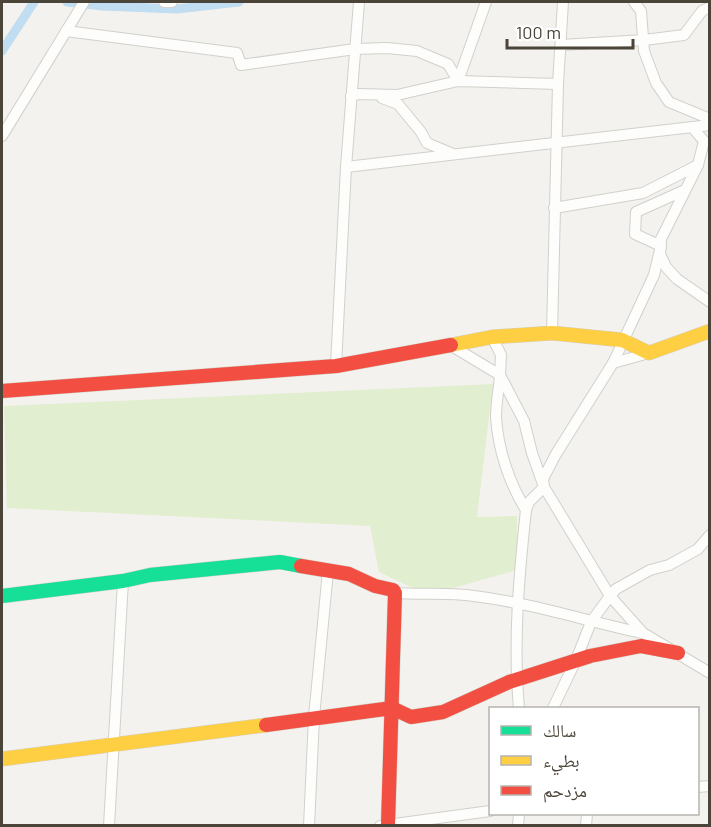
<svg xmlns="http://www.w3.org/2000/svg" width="711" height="827" font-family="Barlow,'Noto Naskh Arabic',sans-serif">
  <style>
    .green { fill: #e1eecf }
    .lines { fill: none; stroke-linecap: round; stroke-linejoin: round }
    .canal { stroke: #c0ddf1; stroke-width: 9 }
    .street-casing { stroke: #d2d0cb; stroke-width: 12 }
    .fast-casing { stroke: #d3cfc5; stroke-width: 15 }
    .slow-casing { stroke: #d3cfc5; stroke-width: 15 }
    .jam-casing { stroke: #d3cfc5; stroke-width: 15 }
    .street { stroke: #fdfdfc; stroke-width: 10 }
    .fast { stroke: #16e098; stroke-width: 14 }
    .slow { stroke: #ffcf43; stroke-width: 14 }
    .jam { stroke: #f24e42; stroke-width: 14 }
  </style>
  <rect width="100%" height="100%" fill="#f4f2ee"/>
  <path class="green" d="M493,384L477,517L517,516V570L428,595L379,572L370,526L7,508L4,406Z"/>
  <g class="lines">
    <g class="canal">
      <path d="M67,2L102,6L177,9L239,2"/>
      <path d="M2,51L34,2"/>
    </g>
    <g class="street-casing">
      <g id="street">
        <path d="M164,2H172"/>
        <path d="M634,2L641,11L644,51L656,83L669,102L710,119"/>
        <path d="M66,31L237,53L241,65L355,49L387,48L417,51L448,64L458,81"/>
        <path d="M561,45L644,40L684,35L702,11L710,7"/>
        <path d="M458,81L486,2"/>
        <path d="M351,96L359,94L397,95L458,81L558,84"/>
        <path d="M382,98L398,104L421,132L427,143L451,153"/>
        <path d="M2,136L84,2"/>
        <path d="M698,165L661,239L660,254L666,267L677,279L710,302"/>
        <path d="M346,167L710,125"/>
        <path d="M554,208L643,193L698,165L704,141L692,127"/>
        <path d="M552,333L558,84L563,2"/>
        <path d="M492,337L501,355L500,375L524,421L532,453L544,487L610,596L616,589L650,570L669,565L698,549L710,535"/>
        <path d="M450,345L500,375C499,389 496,403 496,417C498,449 509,483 526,510L529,502L544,487L543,479L556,454L613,363L649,353"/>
        <path d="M613,363L654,275L661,246L635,234L636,212L685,190"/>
        <path d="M336,366L346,167L359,2"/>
        <path d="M395,593C421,595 448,592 474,596C531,603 586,621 642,633"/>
        <path d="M519,708C513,642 519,575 526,510"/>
        <path d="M553,708L576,660L591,622L610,596L643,633L710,673"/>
        <path d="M698,787L710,786"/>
        <path d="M109,826L123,581"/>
        <path d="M309,826L314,717L328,571"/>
        <path d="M380,826L490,811"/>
        <path d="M518,826L519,814"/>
        <path d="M586,826L587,814"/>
      </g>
    </g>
    <g class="fast-casing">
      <path id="fast" d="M2,596L123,581L150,575L280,562L301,566"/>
    </g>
    <g class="slow-casing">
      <g id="slow">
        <path d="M451,345L492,337L552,333L622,340L649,353L710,331"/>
        <path d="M2,759L266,725"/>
      </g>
    </g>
    <g class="jam-casing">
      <g id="jam">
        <path d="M2,391L336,366L451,345"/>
        <path d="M301,566L349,574L375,586L393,590L395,593L388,825"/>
        <path d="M266,725L392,708L411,717L443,712L509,682L590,656L641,646L678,653"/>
      </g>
    </g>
    <use href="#street" class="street"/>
    <use href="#fast" class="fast"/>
    <use href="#slow" class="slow"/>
    <use href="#jam" class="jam"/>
  </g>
  <rect width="711" height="827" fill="none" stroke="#4b4439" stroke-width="6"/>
  <rect x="489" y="707" width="210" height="108" fill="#ffffff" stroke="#b7b4b0" stroke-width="1.5"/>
  <rect x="501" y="726" width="30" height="9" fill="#16e098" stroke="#b7b4b0" stroke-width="1.5"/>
  <text x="543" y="737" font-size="18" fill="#4b4439">سالك</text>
  <rect x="501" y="756" width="30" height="9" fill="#ffcf43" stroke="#b7b4b0" stroke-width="1.5"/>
  <text x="543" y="767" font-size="18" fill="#4b4439">بطيء</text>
  <rect x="501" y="786" width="30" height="9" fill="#f24e42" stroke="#b7b4b0" stroke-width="1.5"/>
  <text x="543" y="797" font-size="18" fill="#4b4439">مزدحم</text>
  <path d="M507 39v9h126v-9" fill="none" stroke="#4b4439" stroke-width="3"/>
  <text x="516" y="39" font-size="18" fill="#4b4439" stroke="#ffffff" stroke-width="4.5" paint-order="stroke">100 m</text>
</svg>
